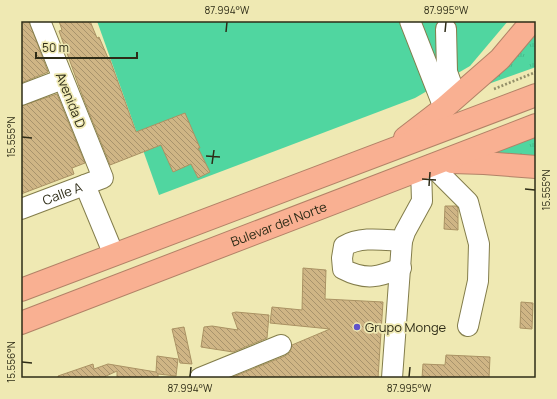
<svg xmlns="http://www.w3.org/2000/svg" width="557" height="399" font-family="Manrope,sans-serif">
  <style>
    .park { fill: url(#park-tufts) }
    .garden { fill: #50d6a0 }
    .building { fill: url(#building-back-hatch); stroke: #aa9263 }
    .lines { fill: none; stroke-linecap: round; stroke-linejoin: round }
    .minor-casing { stroke: #837d4b; stroke-width: 22 }
    .highway-casing { stroke: #b28267; stroke-width: 24 }
    .path { stroke: #938f69; stroke-width: 2.5; stroke-dasharray: 2 2; stroke-linecap: butt }
    .minor { stroke: #fff; stroke-width: 20 }
    .highway { stroke: #f9b092; stroke-width: 22 }
    .ticks { fill: none; stroke: #2e2c17; stroke-width: 1.5 }
    .poi-dot { fill: #5f52cb; stroke: #efe9b3; stroke-width: 1.5 }
    .labels { text-anchor: middle; dominant-baseline: central; stroke-width: 3.5; stroke-linejoin: round; paint-order: stroke }
    .street-label { font-size: 13px; fill: #2e2c17; stroke: #efe9b3 }
    .poi-label { font-size: 13px; fill: #2e2c17; stroke: #efe9b3; text-anchor: start }
    .neatline { fill: none; stroke: #2e2c17; stroke-width: 1.5 }
    .ticks-label { font-size: 10px; text-anchor: middle; fill: #2e2c17 }
  </style>
  <defs>
    <pattern id="park-tufts" width="24" height="20" patternUnits="userSpaceOnUse"><rect width="24" height="20" fill="#50d6a0"/><path d="M3 7l-1-3M5 7V3M7 7l1-3M15 17l-1-3M17 17v-4M19 17l1-3" fill="none" stroke="#46b889"/></pattern>
    <pattern id="building-back-hatch" width="6" height="6" patternUnits="userSpaceOnUse"><rect width="6" height="6" fill="#cfb585"/><path d="M-1 5l2 2M0 0l6 6M5-1l2 2" fill="none" stroke="#a8936c"/></pattern>
  </defs>
  <rect width="100%" height="100%" fill="#efe9b3"/>
  <g class="park">
    <path d="M536,26V67L480,87Z"/>
    <path d="M536,135V161L477,158Z"/>
  </g>
  <path class="garden" d="M97,21H508L470,66L415,98L159,195Z"/>
  <g class="building">
    <path d="M21,21H29L48,72L21,83Z"/>
    <path d="M59,21H90L97,38L99,37L108,58L109,57L136,132L185,113L200,148H198L210,172L198,178L191,164L173,172L161,145L110,165L84,100L59,31L62,30Z"/>
    <path d="M57,94L85,163L72,168L74,174L21,194V106Z"/>
    <path d="M445,206H456L458,208V230L444,229Z"/>
    <path d="M303,268L326,270L325,299L383,302L378,378H230L285,356L290,352L292,345L330,329L270,323L272,307L302,310Z"/>
    <path d="M521,302L533,303L532,329L520,328Z"/>
    <path d="M236,312L269,315L267,338L233,352L201,347L204,327L212,326L238,330L232,313Z"/>
    <path d="M184,327L192,364L180,363L172,329Z"/>
    <path d="M446,355L490,357L489,378H422L423,364L445,365Z"/>
    <path d="M157,356L178,359L176,376L158,374V378H117V371L104,377L58,378V376L93,364L94,369L108,364L156,372Z"/>
  </g>
  <g class="lines">
    <g class="minor-casing">
      <g id="minor">
        <path d="M410,21L444,108"/>
        <path d="M446,29L447,72L456,97"/>
        <path d="M21,95L63,79"/>
        <path d="M431,165L468,202L479,244L478,281L468,326"/>
        <path d="M85,185L114,255"/>
        <path id="s1" d="M21,209L103,178L40,21"/>
        <path d="M401,268C379,277 366,281 343,269L342,258L344,246C361,236 383,240 402,241"/>
        <path d="M200,378L281,345"/>
        <path d="M392,378L402,241L405,232L422,201L421,169"/>
      </g>
    </g>
    <g class="highway-casing">
      <g id="highway">
        <path d="M405,138L444,108L500,59L532,21"/>
        <path d="M452,162L484,163L536,167"/>
        <path d="M21,290L536,95"/>
        <path id="s2" d="M21,323L536,125"/>
      </g>
    </g>
    <path class="path" d="M494,89L536,72"/>
    <use href="#minor" class="minor"/>
    <use href="#highway" class="highway"/>
  </g>
  <path class="ticks" d="M226,32L227,22M445,32L446,22M22,137L32,138M206,156L220,157M212,164L214,150M422,179L436,180M429,186L430,172M525,189L535,190M22,362L32,363M190,377L191,367M409,377L410,367"/>
  <circle class="poi-dot" cx="357" cy="327" r="4"/>
  <g class="labels">
    <g class="street-label">
      <text transform="translate(71 100) rotate(68)">Avenida D</text>
      <text stroke="none"><textPath href="#s1" startOffset="44">Calle A</textPath></text>
      <text stroke="none"><textPath href="#s2" startOffset="276">Bulevar del Norte</textPath></text>
    </g>
    <g class="poi-label">
      <text x="365" y="327">Grupo Monge</text>
    </g>
  </g>
  <rect width="557" height="399" fill="none" stroke="#efe9b3" stroke-width="44"/>
  <path d="M36 52v6h101v-6" fill="none" stroke="#2e2c17" stroke-width="2"/>
  <text x="42" y="52" font-size="12" fill="#2e2c17" stroke="#efe9b3" stroke-width="3" paint-order="stroke">50 m</text>
  <rect x="22" y="22" width="513" height="355" class="neatline"/>
  <g class="ticks-label">
    <text x="227" y="14">87.994°W</text>
    <text x="446" y="14">87.995°W</text>
    <text transform="translate(11 137) rotate(-90)" y="4">15.555°N</text>
    <text transform="translate(546 190) rotate(-90)" y="4">15.555°N</text>
    <text transform="translate(11 362) rotate(-90)" y="4">15.556°N</text>
    <text x="190" y="392">87.994°W</text>
    <text x="409" y="392">87.995°W</text>
  </g>
</svg>
